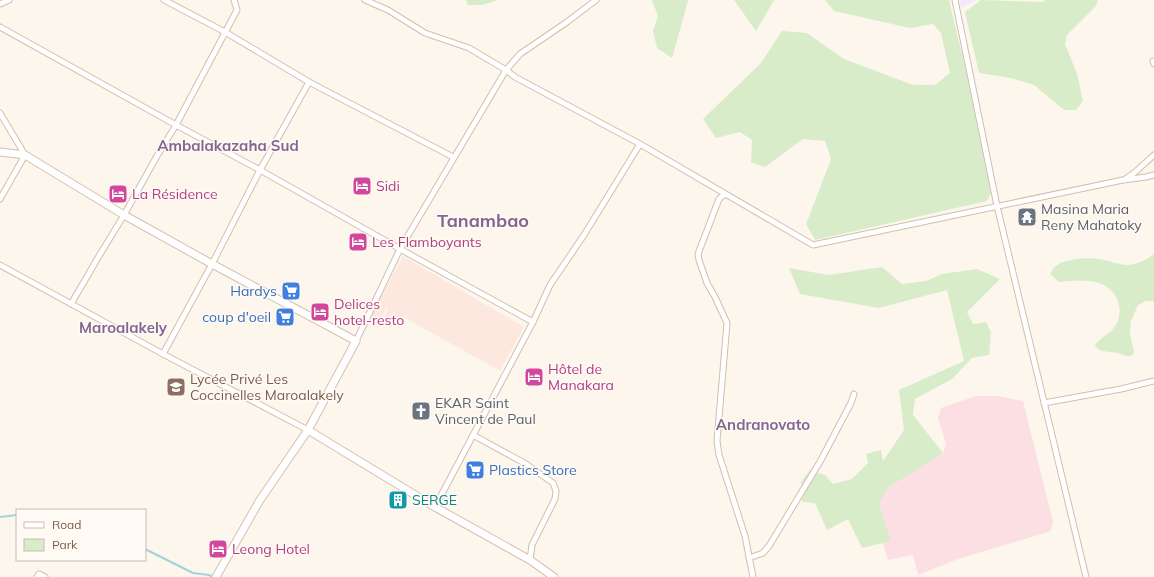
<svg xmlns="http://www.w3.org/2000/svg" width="1154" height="577" font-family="Mulish,sans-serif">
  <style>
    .commercial { fill: #fde8e0 }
    .education { fill: #f3e8fa }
    .medical { fill: #fbdfe3 }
    .green { fill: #d8ecc9 }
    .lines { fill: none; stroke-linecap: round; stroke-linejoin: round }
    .stream { stroke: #a5d3da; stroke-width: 2 }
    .street-casing { stroke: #d1beb0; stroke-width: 7 }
    .secondary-casing { stroke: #d6c0b0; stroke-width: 9 }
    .street { stroke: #fff; stroke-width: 5 }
    .secondary { stroke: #fff; stroke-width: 7 }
    .labels { text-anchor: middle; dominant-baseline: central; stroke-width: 3; stroke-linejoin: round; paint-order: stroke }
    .hotel-label { font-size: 14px; fill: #b23c85; stroke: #fffaf3; text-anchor: start }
    .worship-label { font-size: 14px; fill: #5b616d; stroke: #fffaf3; text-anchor: start }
    .shop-label { font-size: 14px; fill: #366cbe; stroke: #fffaf3; text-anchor: end }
    .education-label { font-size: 14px; fill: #785e54; stroke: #fffaf3; text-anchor: start }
    .culture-label { font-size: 14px; fill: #0d838f; stroke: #fffaf3; text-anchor: start }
    .neighbourhood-label { font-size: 15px; font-weight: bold; fill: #846695; stroke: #fffaf3 }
    .district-label { font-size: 18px; font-weight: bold; fill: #846695; stroke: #fffaf3 }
  </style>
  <rect width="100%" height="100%" fill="#fdf6ec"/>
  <path class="commercial" d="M403,256L524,327L500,371L403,317L400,322L393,317L395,313L393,312L390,317L392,319L387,327L382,324L386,316L385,315L388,309L386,308L380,322L370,316L375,307L379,309L382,304L378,302Z"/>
  <path class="education" d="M960,0H977L961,8Z"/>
  <path class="medical" d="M976,396H997L1023,401L1053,522L1051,531L958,559L918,575L913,555L888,560L883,543L891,541L879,503L888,488L943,453L946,444L938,418L941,408Z"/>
  <g class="green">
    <path d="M466,0H498L482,5H468Z"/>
    <path d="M652,0H689L688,1L672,58L657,48L653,31L658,16Z"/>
    <path d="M734,0H774L756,31Z"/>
    <path d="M825,0H949L966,71L991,193L987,201L815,240L806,224L831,159L825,141L803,139L765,167L751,162L752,140L740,132L716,138L703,119L761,63L782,31L807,33L844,59L913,85H935L950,73L941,33L933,24L910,28L834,11Z"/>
    <path d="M981,0L1043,2L1046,0H1098L1096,6L1067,35L1065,44L1077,74L1083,101L1076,110H1064L1034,85L1011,78L979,73L965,12Z"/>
    <path d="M1154,254V301H1146L1138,305L1131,321L1130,334L1134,352L1131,356C1126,357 1123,354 1118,353C1110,351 1099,354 1095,345C1101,336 1111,335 1117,323C1120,315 1121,308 1117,299C1108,277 1078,280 1059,282L1050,274C1052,271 1053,268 1056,266C1063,259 1088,257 1098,259C1108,260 1118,265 1128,265C1136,265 1148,259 1154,254Z"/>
    <path d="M882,267L902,284L926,281L942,274L977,269L1000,279L967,312L973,324L986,322L991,332L989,355L972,358L952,379L915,399L913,415L943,453L888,488L879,503L891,541L862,548L848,519L827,530L815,503L802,502L801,482L810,470L825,475L833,484L852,479L868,463L866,454L881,450L883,461L904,430L899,390L964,361L947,290L879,308L800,294L789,268L829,275Z"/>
  </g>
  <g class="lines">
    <g class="stream">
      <path d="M0,517L17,515"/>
      <path d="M145,549L193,573L209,575L213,577"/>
    </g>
    <g class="street-casing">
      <g id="street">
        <path d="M164,0L225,32L309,82L453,157"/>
        <path d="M365,0L388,10L425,33L469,48L506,70L520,54L567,22L596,0"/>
        <path d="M955,0L997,206L1086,577"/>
        <path d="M0,4L9,0"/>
        <path d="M0,27L176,125L260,170L400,249L533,322"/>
        <path d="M1153,61L1154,64"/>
        <path d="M0,113L25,155L0,199"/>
        <path d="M640,144L813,245L1123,180L1146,177L1154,175"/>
        <path d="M1124,180L1134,173L1154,155"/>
        <path d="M725,194L719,199L698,254L699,260L707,283L715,297L727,323L717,441L719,455L745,536L753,577"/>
        <path d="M0,265L163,354L308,430"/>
        <path d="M71,304L99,256L124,215L157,156L176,125L237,10L234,0"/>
        <path d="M356,341L400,249L506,70L515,77L640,144L584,235L550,285L533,322L435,507"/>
        <path d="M163,354L212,264L260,170L309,82"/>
        <path d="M1044,403L1121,389L1154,381"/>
        <path d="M473,435L526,464L553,483L556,491L555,499L532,545L530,560"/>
        <path d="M749,558L763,553L769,546L821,460L851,403L854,394"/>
        <path d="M37,577L39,574L45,577"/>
      </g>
    </g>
    <g class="secondary-casing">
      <g id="secondary">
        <path d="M0,152L25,155L124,215L212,264L356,341L308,430L260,500L216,577"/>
        <path d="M308,430L435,507L530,560L554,577"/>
      </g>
    </g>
    <use href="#street" class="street"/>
    <use href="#secondary" class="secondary"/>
  </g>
  <defs>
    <g id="hotel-square" transform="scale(1)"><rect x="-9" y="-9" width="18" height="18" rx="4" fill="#d1479c" stroke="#fffaf3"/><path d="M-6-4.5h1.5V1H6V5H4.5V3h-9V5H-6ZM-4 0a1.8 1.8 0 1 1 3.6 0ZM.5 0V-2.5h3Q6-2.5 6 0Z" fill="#fff"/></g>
    <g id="temple-square" transform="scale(1)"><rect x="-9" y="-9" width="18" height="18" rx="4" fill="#6b7280" stroke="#fffaf3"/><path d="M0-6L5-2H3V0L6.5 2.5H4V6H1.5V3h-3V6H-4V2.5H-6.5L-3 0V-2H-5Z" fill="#fff"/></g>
    <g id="supermarket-square" transform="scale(1)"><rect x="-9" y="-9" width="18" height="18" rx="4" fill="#3f7fe0" stroke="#fffaf3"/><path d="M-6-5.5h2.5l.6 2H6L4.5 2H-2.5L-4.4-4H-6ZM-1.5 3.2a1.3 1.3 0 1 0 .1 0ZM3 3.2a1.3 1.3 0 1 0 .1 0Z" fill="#fff"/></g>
    <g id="school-square" transform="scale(1)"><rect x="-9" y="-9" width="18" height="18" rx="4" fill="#8d6e63" stroke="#fffaf3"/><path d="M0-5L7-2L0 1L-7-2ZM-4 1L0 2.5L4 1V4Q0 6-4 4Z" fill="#fff"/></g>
    <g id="church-square" transform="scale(1)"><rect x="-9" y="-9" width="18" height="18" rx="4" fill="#6b7280" stroke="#fffaf3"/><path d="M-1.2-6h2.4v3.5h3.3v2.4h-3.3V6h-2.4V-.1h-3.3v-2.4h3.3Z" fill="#fff"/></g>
    <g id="building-square" transform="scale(1)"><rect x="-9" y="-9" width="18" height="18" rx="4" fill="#0f9aa8" stroke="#fffaf3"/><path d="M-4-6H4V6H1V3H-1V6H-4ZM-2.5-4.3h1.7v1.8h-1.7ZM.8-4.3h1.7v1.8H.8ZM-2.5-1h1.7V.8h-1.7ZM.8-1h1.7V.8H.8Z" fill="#fff"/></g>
  </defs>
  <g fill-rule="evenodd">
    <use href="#hotel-square" x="362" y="186"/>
    <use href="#hotel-square" x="118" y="194"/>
    <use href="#temple-square" x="1027" y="217"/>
    <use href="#hotel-square" x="358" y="242"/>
    <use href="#supermarket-square" x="291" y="291"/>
    <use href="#hotel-square" x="320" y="312"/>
    <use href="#supermarket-square" x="285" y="317"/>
    <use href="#hotel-square" x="534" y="377"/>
    <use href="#school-square" x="176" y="387"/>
    <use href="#church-square" x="421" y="411"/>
    <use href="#supermarket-square" x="475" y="470"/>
    <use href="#building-square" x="398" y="500"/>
    <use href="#hotel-square" x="218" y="549"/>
  </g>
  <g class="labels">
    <g class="hotel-label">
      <text x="376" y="186">Sidi</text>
      <text x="132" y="194">La Résidence</text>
      <text x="372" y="242">Les Flamboyants</text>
      <text x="334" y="304">Delices<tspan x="334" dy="16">hotel-resto</tspan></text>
      <text x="548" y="369">Hôtel de<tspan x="548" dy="16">Manakara</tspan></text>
      <text x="232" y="549">Leong Hotel</text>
    </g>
    <g class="worship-label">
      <text x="1041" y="209">Masina Maria<tspan x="1041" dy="16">Reny Mahatoky</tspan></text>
      <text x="435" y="403">EKAR Saint<tspan x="435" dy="16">Vincent de Paul</tspan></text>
    </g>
    <g class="shop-label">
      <text x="277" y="291">Hardys</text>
      <text x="271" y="317">coup d'oeil</text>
      <text x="489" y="470" text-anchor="start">Plastics Store</text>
    </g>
    <g class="education-label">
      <text x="190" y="379">Lycée Privé Les<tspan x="190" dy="16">Coccinelles Maroalakely</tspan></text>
    </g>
    <g class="culture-label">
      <text x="412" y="500">SERGE</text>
    </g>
    <g class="neighbourhood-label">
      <text x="228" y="145">Ambalakazaha Sud</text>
      <text x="123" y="327">Maroalakely</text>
      <text x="763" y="424">Andranovato</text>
    </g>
    <g class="district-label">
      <text x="483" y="220">Tanambao</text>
    </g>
  </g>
  <rect x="16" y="509" width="130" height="52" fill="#fffaf3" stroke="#cabbb1"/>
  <rect x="24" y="522" width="20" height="6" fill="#ffffff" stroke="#cabbb1"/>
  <text x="52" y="529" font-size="12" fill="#7a5c4d">Road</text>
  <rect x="24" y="539" width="20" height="12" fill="#d8ecc9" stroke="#cabbb1"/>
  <text x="52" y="549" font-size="12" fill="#7a5c4d">Park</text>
</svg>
